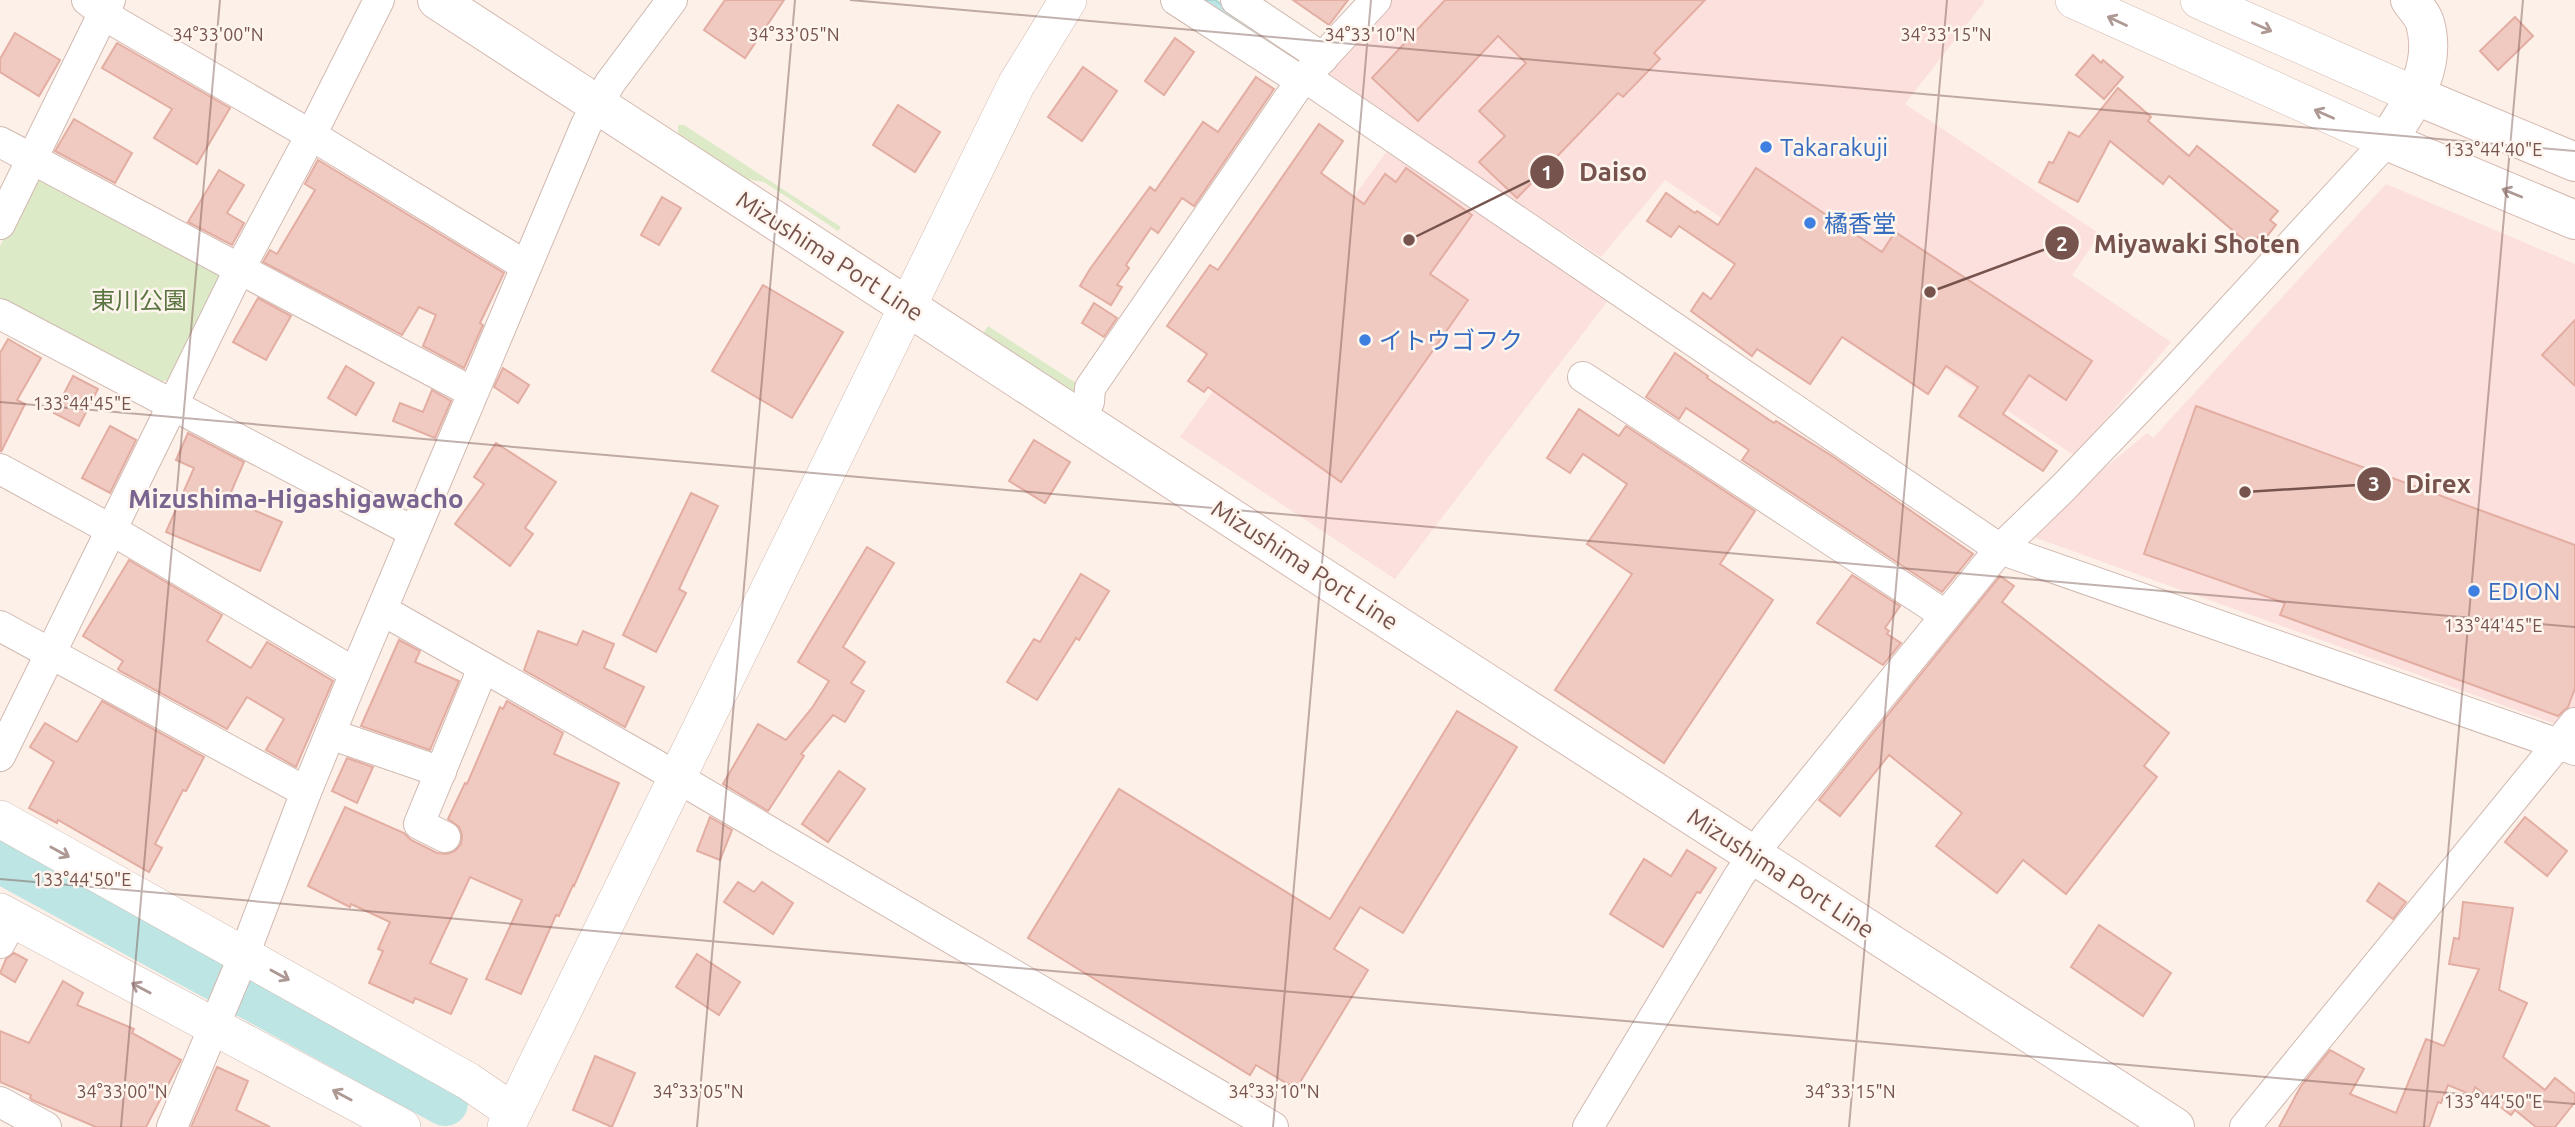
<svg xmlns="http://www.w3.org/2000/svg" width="2575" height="1127" font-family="Ubuntu,'Noto Sans JP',sans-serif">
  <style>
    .commercial { fill: #fce0dd }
    .green { fill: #dceac7 }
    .water { fill: #bde5e3; stroke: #a4d7d4; stroke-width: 2 }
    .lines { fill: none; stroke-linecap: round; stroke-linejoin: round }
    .stream { stroke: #a4d7d4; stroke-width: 8 }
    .river { stroke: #bde5e3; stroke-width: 46 }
    .building { fill: #f0cac1; stroke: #e3ada2; stroke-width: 2 }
    .minor-casing { stroke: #d0b9b1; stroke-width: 32 }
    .tertiary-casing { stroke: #d0b9b1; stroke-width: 38 }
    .secondary-casing { stroke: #d5b9b1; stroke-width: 40 }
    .minor { stroke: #fff; stroke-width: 30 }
    .tertiary { stroke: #fff; stroke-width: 37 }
    .secondary { stroke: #fff; stroke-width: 38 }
    .oneway { stroke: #ad9894 }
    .ticks { fill: none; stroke: #76534d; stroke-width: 2; stroke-opacity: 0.45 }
    .shop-dot { fill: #3f7fe0; stroke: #fef5ef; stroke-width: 2.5 }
    .labels { text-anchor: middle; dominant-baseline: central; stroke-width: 5; stroke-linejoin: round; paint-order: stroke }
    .shop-label { font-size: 24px; fill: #366cbe; stroke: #fef5ef; text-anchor: start }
    .street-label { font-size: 24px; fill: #76534d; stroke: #fef5ef }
    .park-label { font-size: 24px; fill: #5b7542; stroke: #fef5ef }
    .neighbourhood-label { font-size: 26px; font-weight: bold; fill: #7a6591; stroke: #fef5ef }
    .ticks-label { font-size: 18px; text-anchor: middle; fill: #76534d; stroke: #fef5ef; stroke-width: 5; stroke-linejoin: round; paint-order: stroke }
    .leader { fill: none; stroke: #76534d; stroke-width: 2.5 }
    .callout-dot { fill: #76534d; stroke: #fef5ef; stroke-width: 2.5 }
    .mark-label { font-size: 21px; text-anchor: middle; font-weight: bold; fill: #fff }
    .callout-label { font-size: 26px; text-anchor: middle; font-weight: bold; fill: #76534d; stroke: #fef5ef; stroke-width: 5; stroke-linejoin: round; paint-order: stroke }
  </style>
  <rect width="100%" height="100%" fill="#fcf0e8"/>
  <g class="commercial">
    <path d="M1384,0H1982L1985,1L1905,104L2100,234L2072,275L2171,342L2075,456L1665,180L1601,257L1562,231L1549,251L1613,294L1395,579L1180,437L1405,126L1321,68Z"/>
    <path d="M2386,184L2575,264V710L2561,726L2025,534L2147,433L2153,438Z"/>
  </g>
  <g class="green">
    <path d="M678,125H684L841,227L838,231L764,182L746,179L678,133Z"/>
    <path d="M46,178L222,269L226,279L178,378L154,383L0,298V246L34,182Z"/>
    <path d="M988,326L1076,383L1082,397L983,334Z"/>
  </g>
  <path class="water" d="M1199,0H1215L1302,58L1297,65Z"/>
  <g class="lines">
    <g class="stream">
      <path d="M0,876L220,998"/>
      <path d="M231,1004L437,1118"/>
    </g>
    <path class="river" d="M0,860L445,1103"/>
  </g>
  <g class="building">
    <path d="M725,0H784L745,58L704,30Z"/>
    <path d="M1293,0H1348L1329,25Z"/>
    <path d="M1445,0H1705L1654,53L1660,59L1623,97L1618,93L1517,198L1479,162L1505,136L1479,111L1526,63L1498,36L1418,121L1372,78Z"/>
    <path d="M2515,17L2533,36L2498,70L2480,51Z"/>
    <path d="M15,33L60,60L39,96L0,72V59Z"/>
    <path d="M1175,38L1194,52L1164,95L1145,81Z"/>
    <path d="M117,43L230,108L197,164L154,138L172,109L102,68Z"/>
    <path d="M2093,55L2101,63L2103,60L2123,77L2104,99L2076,75Z"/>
    <path d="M1083,67L1117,91L1082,141L1048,117Z"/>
    <path d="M1256,77L1274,89L1194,206L1182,198L1158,233L1151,228L1126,265L1129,268L1117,285L1122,287L1111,305L1080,286L1090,269L1150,187L1155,191L1203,122L1218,132Z"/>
    <path d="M2118,88L2151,117L2148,121L2189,156L2197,146L2278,211L2270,220L2276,225L2263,241L2258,237L2251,246L2169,176L2163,184L2110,141L2078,202L2039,182L2049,162L2053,163L2069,132L2079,137Z"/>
    <path d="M898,105L940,132L915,172L873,145Z"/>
    <path d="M74,119L132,153L115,183L55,151Z"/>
    <path d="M1319,124L1343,141L1321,173L1364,204L1385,174L1396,182L1406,168L1472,215L1430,274L1468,300L1341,482L1208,387L1204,392L1188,381L1207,354L1167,326L1210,265L1218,270Z"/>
    <path d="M318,160L504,273L480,323L483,325L464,368L423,346L436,315L419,307L402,335L263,262L270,250L277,254L315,190L305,184Z"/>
    <path d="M1756,168L1882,252L1895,232L2092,361L2066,400L2029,375L2003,414L2057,451L2043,471L1959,416L1978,387L1946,366L1928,394L1842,337L1810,384L1757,349L1752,356L1691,311L1703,293L1711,299L1735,264L1679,226L1671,237L1647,221L1666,193L1695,213L1697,211L1718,225Z"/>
    <path d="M219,170L244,185L227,213L244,223L232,245L188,222Z"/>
    <path d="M662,197L681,208L659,245L641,235Z"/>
    <path d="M763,285L843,332L792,418L712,371Z"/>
    <path d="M258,298L291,316L266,360L233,342Z"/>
    <path d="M1094,303L1117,318L1104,337L1082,323Z"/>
    <path d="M2575,320V386L2542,355Z"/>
    <path d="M8,339L41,358L17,400L25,404L1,452L0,353Z"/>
    <path d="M1675,353L1708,376L1707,378L1774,423L1776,421L1832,456L1973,554L1942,592L1742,460L1749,450L1686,408L1679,419L1646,397Z"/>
    <path d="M346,366L374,383L356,415L328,398Z"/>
    <path d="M503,368L529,385L518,403L494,387Z"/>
    <path d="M73,376L98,389L79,426L54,413Z"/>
    <path d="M432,390L451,401L435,438L393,421L400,403L423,412Z"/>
    <path d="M2196,406L2575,545V688L2568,707L2558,716L2280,615L2285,603L2144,554Z"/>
    <path d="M1579,409L1619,436L1626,426L1755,511L1720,564L1773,600L1664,763L1555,690L1632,574L1587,544L1627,484L1583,454L1570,473L1547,458Z"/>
    <path d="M110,426L136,440L110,493L82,478Z"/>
    <path d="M188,433L244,462L228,499L282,522L260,571L166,532L194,468L176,460Z"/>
    <path d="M1034,440L1070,462L1045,503L1009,481Z"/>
    <path d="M496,443L556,482L525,528L533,534L510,566L455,524L484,484L474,477Z"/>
    <path d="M691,493L718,506L679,589L686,593L656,652L623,635Z"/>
    <path d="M867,547L894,563L843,647L865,662L851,683L864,691L845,722L833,715L801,754L804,756L768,811L723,784L758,724L786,740L812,708L829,681L798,662Z"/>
    <path d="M129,560L222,615L207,641L251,668L267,642L333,681L296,767L266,750L284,719L247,697L227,729L120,671L118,669L123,661L83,636Z"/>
    <path d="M1081,574L1109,591L1079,640L1076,638L1037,700L1007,682L1034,639L1040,642Z"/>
    <path d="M1852,575L1900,606L1885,628L1889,631L1887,634L1901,643L1883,665L1817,623Z"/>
    <path d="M2000,576L2014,586L2002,602L2169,733L2144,766L2157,777L2066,894L2023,860L1997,893L1936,846L1962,813L1889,755L1840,816L1819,800Z"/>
    <path d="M538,631L577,645L583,631L614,644L604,668L644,687L625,727L524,670Z"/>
    <path d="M399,640L420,651L415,662L459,681L430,750L361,726Z"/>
    <path d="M102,701L204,757L186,791L183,790L155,844L162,848L149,872L58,820L57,823L29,808L54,762L30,747L45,723L77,742Z"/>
    <path d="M507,701L563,733L554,754L619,783L574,886L573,885L559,916L556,915L521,994L486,979L522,900L470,877L430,963L467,979L451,1014L415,998L413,1003L369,983L383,951L378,949L390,922L351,904L350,907L308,886L345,807L404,833L411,840L437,853L447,854L455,851L461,844L462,835L459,827L448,819L465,783L467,784L500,707L503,709Z"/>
    <path d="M1457,711L1517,747L1403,933L1360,907L1334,949L1368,970L1296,1089L1256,1065L1250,1075L1028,938L1119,789L1330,919Z"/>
    <path d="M347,758L373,767L357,803L332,791Z"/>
    <path d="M839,771L865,789L828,842L802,824Z"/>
    <path d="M710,817L732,830L720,860L697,851Z"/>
    <path d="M2525,817L2567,851L2547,876L2505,842Z"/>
    <path d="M1687,850L1716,868L1700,893L1697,892L1663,947L1610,914L1644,859L1671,876Z"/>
    <path d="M738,882L754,892L762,882L793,903L773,934L724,902Z"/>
    <path d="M2379,883L2406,902L2393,919L2367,901Z"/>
    <path d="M2463,902L2513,908L2499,990L2527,1003L2503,1057L2545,1090L2555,1078L2575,1094V1102L2555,1127H2536L2515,1110L2511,1115L2475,1087L2472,1095L2448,1085L2441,1103L2438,1102L2429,1127H2279L2301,1086L2330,1050L2364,1069L2350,1094L2396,1113L2426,1039L2444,1046L2479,969L2449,964L2454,938L2459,939Z"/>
    <path d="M2099,925L2171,973L2143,1016L2071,967Z"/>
    <path d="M14,953L27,960L15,982L0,973L6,959Z"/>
    <path d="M697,954L740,982L719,1015L676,987Z"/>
    <path d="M63,981L83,993L77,1005L134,1029L132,1033L181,1060L146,1127H96L32,1100L30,1098L31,1095L0,1082V1031L29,1043Z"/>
    <path d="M595,1056L635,1073L612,1127L573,1110Z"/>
    <path d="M217,1067L248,1081L236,1110L270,1127H191Z"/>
  </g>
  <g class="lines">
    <g class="minor-casing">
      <g id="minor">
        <path d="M87,0L116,22L311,135L526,266"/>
        <path d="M1176,0L1301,81"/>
        <path d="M1236,0L1323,58"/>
        <path d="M1305,77L2000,549L2575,750"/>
        <path d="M0,142L472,392"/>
        <path d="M0,224L110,0"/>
        <path d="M0,314L414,532"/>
        <path d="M1583,377L1945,615"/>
        <path d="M1079,416L1089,402L1090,388L1301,81L1376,0"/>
        <path d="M0,469L110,529L355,673"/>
        <path d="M382,610L649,761L1273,1127"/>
        <path d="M0,626L306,792"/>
        <path d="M330,734L441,772"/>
        <path d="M0,756L239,270L311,135L379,0"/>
        <path d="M445,837L419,824L483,668"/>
        <path d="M0,943L13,919"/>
        <path d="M0,1102L46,1127"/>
        <path d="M172,1127L244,955L306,792L355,673L586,125L610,83L672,0"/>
        <path d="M1588,1127L1739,876L1767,836L2000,549L2063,488L2171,375L2387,141"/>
        <path d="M2245,1127L2575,723"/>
      </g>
    </g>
    <g class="tertiary-casing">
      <g id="tertiary">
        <path d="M2074,0L2387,141"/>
        <path d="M2199,0L2417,96"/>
        <path d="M0,819L468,1081L513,1112"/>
        <path d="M0,912L402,1127"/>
        <path d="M506,1127L1016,85L1068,0"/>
      </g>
    </g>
    <g class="secondary-casing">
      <g id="secondary">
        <path d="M437,0L1316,573L2175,1127"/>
        <path d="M2410,0C2415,7 2423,15 2425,23C2438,68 2410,106 2387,141L2575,220"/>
        <path d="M2417,96L2575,162"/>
      </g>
    </g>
    <use href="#minor" class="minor"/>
    <use href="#tertiary" class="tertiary"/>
    <use href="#secondary" class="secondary"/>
  </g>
  <defs><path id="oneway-shaft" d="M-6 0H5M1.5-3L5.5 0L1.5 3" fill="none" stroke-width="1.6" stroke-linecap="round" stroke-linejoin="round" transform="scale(1.75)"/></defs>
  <g class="oneway">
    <use href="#oneway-shaft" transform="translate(2117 21) rotate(-155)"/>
    <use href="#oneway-shaft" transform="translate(2262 27) rotate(24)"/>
    <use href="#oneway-shaft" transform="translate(2324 114) rotate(-156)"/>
    <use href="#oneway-shaft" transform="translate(2512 193) rotate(-158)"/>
    <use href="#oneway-shaft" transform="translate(60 852) rotate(29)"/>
    <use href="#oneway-shaft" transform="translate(280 975) rotate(29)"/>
    <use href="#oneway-shaft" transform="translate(141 988) rotate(-152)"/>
    <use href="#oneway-shaft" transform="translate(342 1095) rotate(-152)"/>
  </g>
  <path class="ticks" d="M850,0L2575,151M0,402L2575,627M0,879L2575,1104M121,1127L220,0M697,1127L795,0M1273,1127L1371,0M1849,1127L1947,0M2424,1127L2523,0"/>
  <g class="shop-dot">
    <circle cx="1766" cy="147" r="7"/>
    <circle cx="1810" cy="223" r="7"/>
    <circle cx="1365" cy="340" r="7"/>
    <circle cx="2474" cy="591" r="7"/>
  </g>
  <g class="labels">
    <g class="shop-label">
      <text x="1780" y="147">Takarakuji</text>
      <text x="1824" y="223">橘香堂</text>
      <text x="1379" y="340">イトウゴフク</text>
      <text x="2488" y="591">EDION</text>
    </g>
    <g class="street-label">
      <text transform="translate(830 256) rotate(33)">Mizushima Port Line</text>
      <text transform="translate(1305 565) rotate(33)">Mizushima Port Line</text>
      <text transform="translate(1781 873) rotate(33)">Mizushima Port Line</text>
    </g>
    <g class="park-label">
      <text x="139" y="300">東川公園</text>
    </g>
    <g class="neighbourhood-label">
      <text x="296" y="498">Mizushima-Higashigawacho</text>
    </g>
  </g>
  <g class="ticks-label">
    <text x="218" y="41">34°33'00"N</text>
    <text x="794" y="41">34°33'05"N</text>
    <text x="1370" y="41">34°33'10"N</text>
    <text x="1946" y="41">34°33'15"N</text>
    <text x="2493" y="156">133°44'40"E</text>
    <text x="82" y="410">133°44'45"E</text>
    <text x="2493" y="632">133°44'45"E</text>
    <text x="82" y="886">133°44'50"E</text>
    <text x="122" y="1098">34°33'00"N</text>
    <text x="698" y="1098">34°33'05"N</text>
    <text x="1274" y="1098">34°33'10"N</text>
    <text x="1850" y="1098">34°33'15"N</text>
    <text x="2493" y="1108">133°44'50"E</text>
  </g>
  <path class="leader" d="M1409 240L1547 172M1930 292L2062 243M2245 492L2374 484"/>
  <g class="callout-dot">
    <circle cx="1409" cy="240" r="7"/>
    <circle cx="1930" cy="292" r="7"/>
    <circle cx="2245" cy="492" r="7"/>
    <circle cx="1547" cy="172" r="18"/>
    <circle cx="2062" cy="243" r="18"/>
    <circle cx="2374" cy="484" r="18"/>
  </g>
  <g class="mark-label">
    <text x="1547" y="180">1</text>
    <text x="2062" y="251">2</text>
    <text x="2374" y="491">3</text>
  </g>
  <g class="callout-label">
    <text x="1613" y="181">Daiso</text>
    <text x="2197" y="253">Miyawaki Shoten</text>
    <text x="2438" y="493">Direx</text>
  </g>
</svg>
